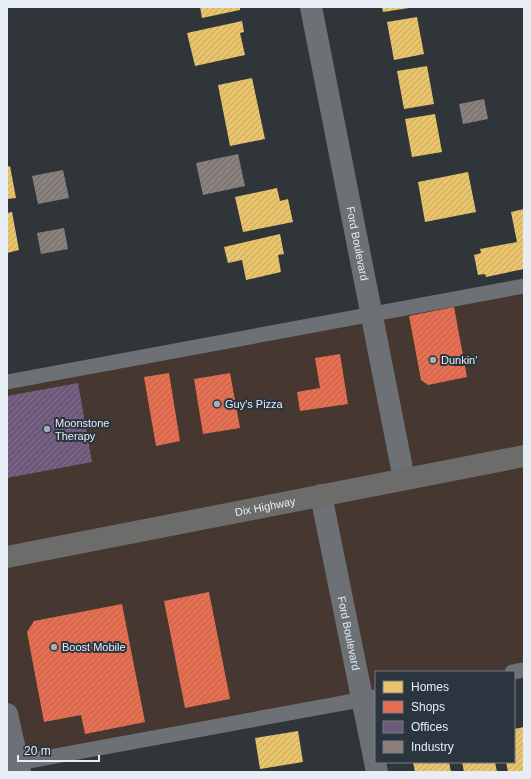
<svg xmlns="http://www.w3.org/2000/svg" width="531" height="779" font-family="Helvetica,sans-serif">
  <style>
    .commercial { fill: #463730 }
    .homes { fill: url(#homes-hatch) }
    .shops { fill: url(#shops-hatch) }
    .offices { fill: url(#offices-hatch) }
    .industry { fill: url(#industry-hatch) }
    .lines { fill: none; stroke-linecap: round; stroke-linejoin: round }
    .lane { stroke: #6d7176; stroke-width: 15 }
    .street { stroke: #6d7176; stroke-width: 22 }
    .primary { stroke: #6c6c6a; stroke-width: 22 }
    .poi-dot { fill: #a7adb3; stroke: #2b353f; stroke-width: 1.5 }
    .labels { text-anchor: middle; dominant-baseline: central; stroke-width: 4; stroke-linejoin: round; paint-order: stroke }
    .street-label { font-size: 11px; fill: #e7edf4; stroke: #2b353f }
    .poi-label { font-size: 11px; fill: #e7edf4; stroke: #2b353f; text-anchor: start }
  </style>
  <defs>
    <pattern id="homes-hatch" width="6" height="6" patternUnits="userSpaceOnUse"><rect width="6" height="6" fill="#e9c46a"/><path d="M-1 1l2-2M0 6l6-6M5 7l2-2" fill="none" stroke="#c0a562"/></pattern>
    <pattern id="shops-hatch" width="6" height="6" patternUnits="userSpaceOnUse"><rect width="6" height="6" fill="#e76f51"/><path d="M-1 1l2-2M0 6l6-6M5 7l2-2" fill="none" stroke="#b6634f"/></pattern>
    <pattern id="offices-hatch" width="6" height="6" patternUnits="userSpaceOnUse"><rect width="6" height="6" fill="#6d597a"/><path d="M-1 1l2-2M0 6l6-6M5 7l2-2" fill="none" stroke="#82718e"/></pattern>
    <pattern id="industry-hatch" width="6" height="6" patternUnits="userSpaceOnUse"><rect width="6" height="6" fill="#8a817c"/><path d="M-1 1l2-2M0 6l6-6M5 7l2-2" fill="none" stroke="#6e6a68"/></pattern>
  </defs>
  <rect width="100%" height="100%" fill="#30353a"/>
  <path class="commercial" d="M524,286V670L512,672H376V697L7,765V382Z"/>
  <g class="homes">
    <path d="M200,7H240V10L202,18Z"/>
    <path d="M382,7H409V8L383,12Z"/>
    <path d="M417,17L424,54L394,60L387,22Z"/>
    <path d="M242,21L244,32L240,33L245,55L195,66L187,33Z"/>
    <path d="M427,66L434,104L404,109L397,71Z"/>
    <path d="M252,78L265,139L230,146L218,85Z"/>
    <path d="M435,114L442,152L412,157L405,119Z"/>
    <path d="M10,166L16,198L7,199V167Z"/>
    <path d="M468,172L476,212L425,222L418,182Z"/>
    <path d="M277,188L280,201L288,199L293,222L243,232L235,197Z"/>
    <path d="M524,209V269L486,277L485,274L478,275L474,255L481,253L480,249L517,242L511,212Z"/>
    <path d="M12,212L19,250L7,253V213Z"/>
    <path d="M280,234L284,254L278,255L281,272L246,280L242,260L228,263L224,247Z"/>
    <path d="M524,727V772H508L506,762H514V729Z"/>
    <path d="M298,731L303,762L260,769L255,738Z"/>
    <path d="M413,762H449L451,772H415Z"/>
    <path d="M462,762H495L497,772H464Z"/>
  </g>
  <g class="shops">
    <path d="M454,307L467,377L428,385L421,380L409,316Z"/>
    <path d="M340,354L348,404L300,411L297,392L320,388L315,358Z"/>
    <path d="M169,373L180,441L156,446L144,377Z"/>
    <path d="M230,373L240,428L203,434L194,379Z"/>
    <path d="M209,592L230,699L185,708L164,601Z"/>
    <path d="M122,604L145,722L85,734L81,715L44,722L27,632L34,621Z"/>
  </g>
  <path class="offices" d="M78,383L92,462L7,478V396Z"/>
  <g class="industry">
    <path d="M484,99L488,119L463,124L459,104Z"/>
    <path d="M238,154L245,186L203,195L196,163Z"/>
    <path d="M63,170L69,198L38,204L32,176Z"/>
    <path d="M64,228L68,249L41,254L37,233Z"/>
  </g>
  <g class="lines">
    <g class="lane">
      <path d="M7,382L524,286"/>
      <path d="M512,672L524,670"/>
      <path d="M7,765L376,697"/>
    </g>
    <g class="street">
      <path id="s1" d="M311,7L404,479"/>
      <path id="s2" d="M321,495L377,772"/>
      <path d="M7,714L20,772"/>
    </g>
    <path class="primary" id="s3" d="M7,557L524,456"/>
  </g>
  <g class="poi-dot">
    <circle cx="433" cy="360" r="4"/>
    <circle cx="217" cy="404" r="4"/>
    <circle cx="47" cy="429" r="4"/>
    <circle cx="54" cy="647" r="4"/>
  </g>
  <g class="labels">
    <g class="street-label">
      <text stroke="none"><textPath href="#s1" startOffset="241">Ford Boulevard</textPath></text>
      <text stroke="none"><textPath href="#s3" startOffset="263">Dix Highway</textPath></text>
      <text stroke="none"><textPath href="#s2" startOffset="141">Ford Boulevard</textPath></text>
    </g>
    <g class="poi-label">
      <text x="441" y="360">Dunkin'</text>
      <text x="225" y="404">Guy's Pizza</text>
      <text x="55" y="423">Moonstone<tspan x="55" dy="13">Therapy</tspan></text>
      <text x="62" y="647">Boost Mobile</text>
    </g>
  </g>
  <rect width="531" height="779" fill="none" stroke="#e7edf4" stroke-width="16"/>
  <rect x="375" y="671" width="140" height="92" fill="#2b353f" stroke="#767f87"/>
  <rect x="383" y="681" width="20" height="12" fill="#e9c46a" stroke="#767f87"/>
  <text x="411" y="691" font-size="12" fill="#e7edf4">Homes</text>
  <rect x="383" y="701" width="20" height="12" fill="#e76f51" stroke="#767f87"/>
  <text x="411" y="711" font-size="12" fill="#e7edf4">Shops</text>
  <rect x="383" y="721" width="20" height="12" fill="#6d597a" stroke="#767f87"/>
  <text x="411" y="731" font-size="12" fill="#e7edf4">Offices</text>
  <rect x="383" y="741" width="20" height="12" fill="#8a817c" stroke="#767f87"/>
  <text x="411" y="751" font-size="12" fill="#e7edf4">Industry</text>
  <path d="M18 755v6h81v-6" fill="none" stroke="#e7edf4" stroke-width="2"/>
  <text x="24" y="755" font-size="12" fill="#e7edf4" stroke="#2b353f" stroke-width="3" paint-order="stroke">20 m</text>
</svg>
